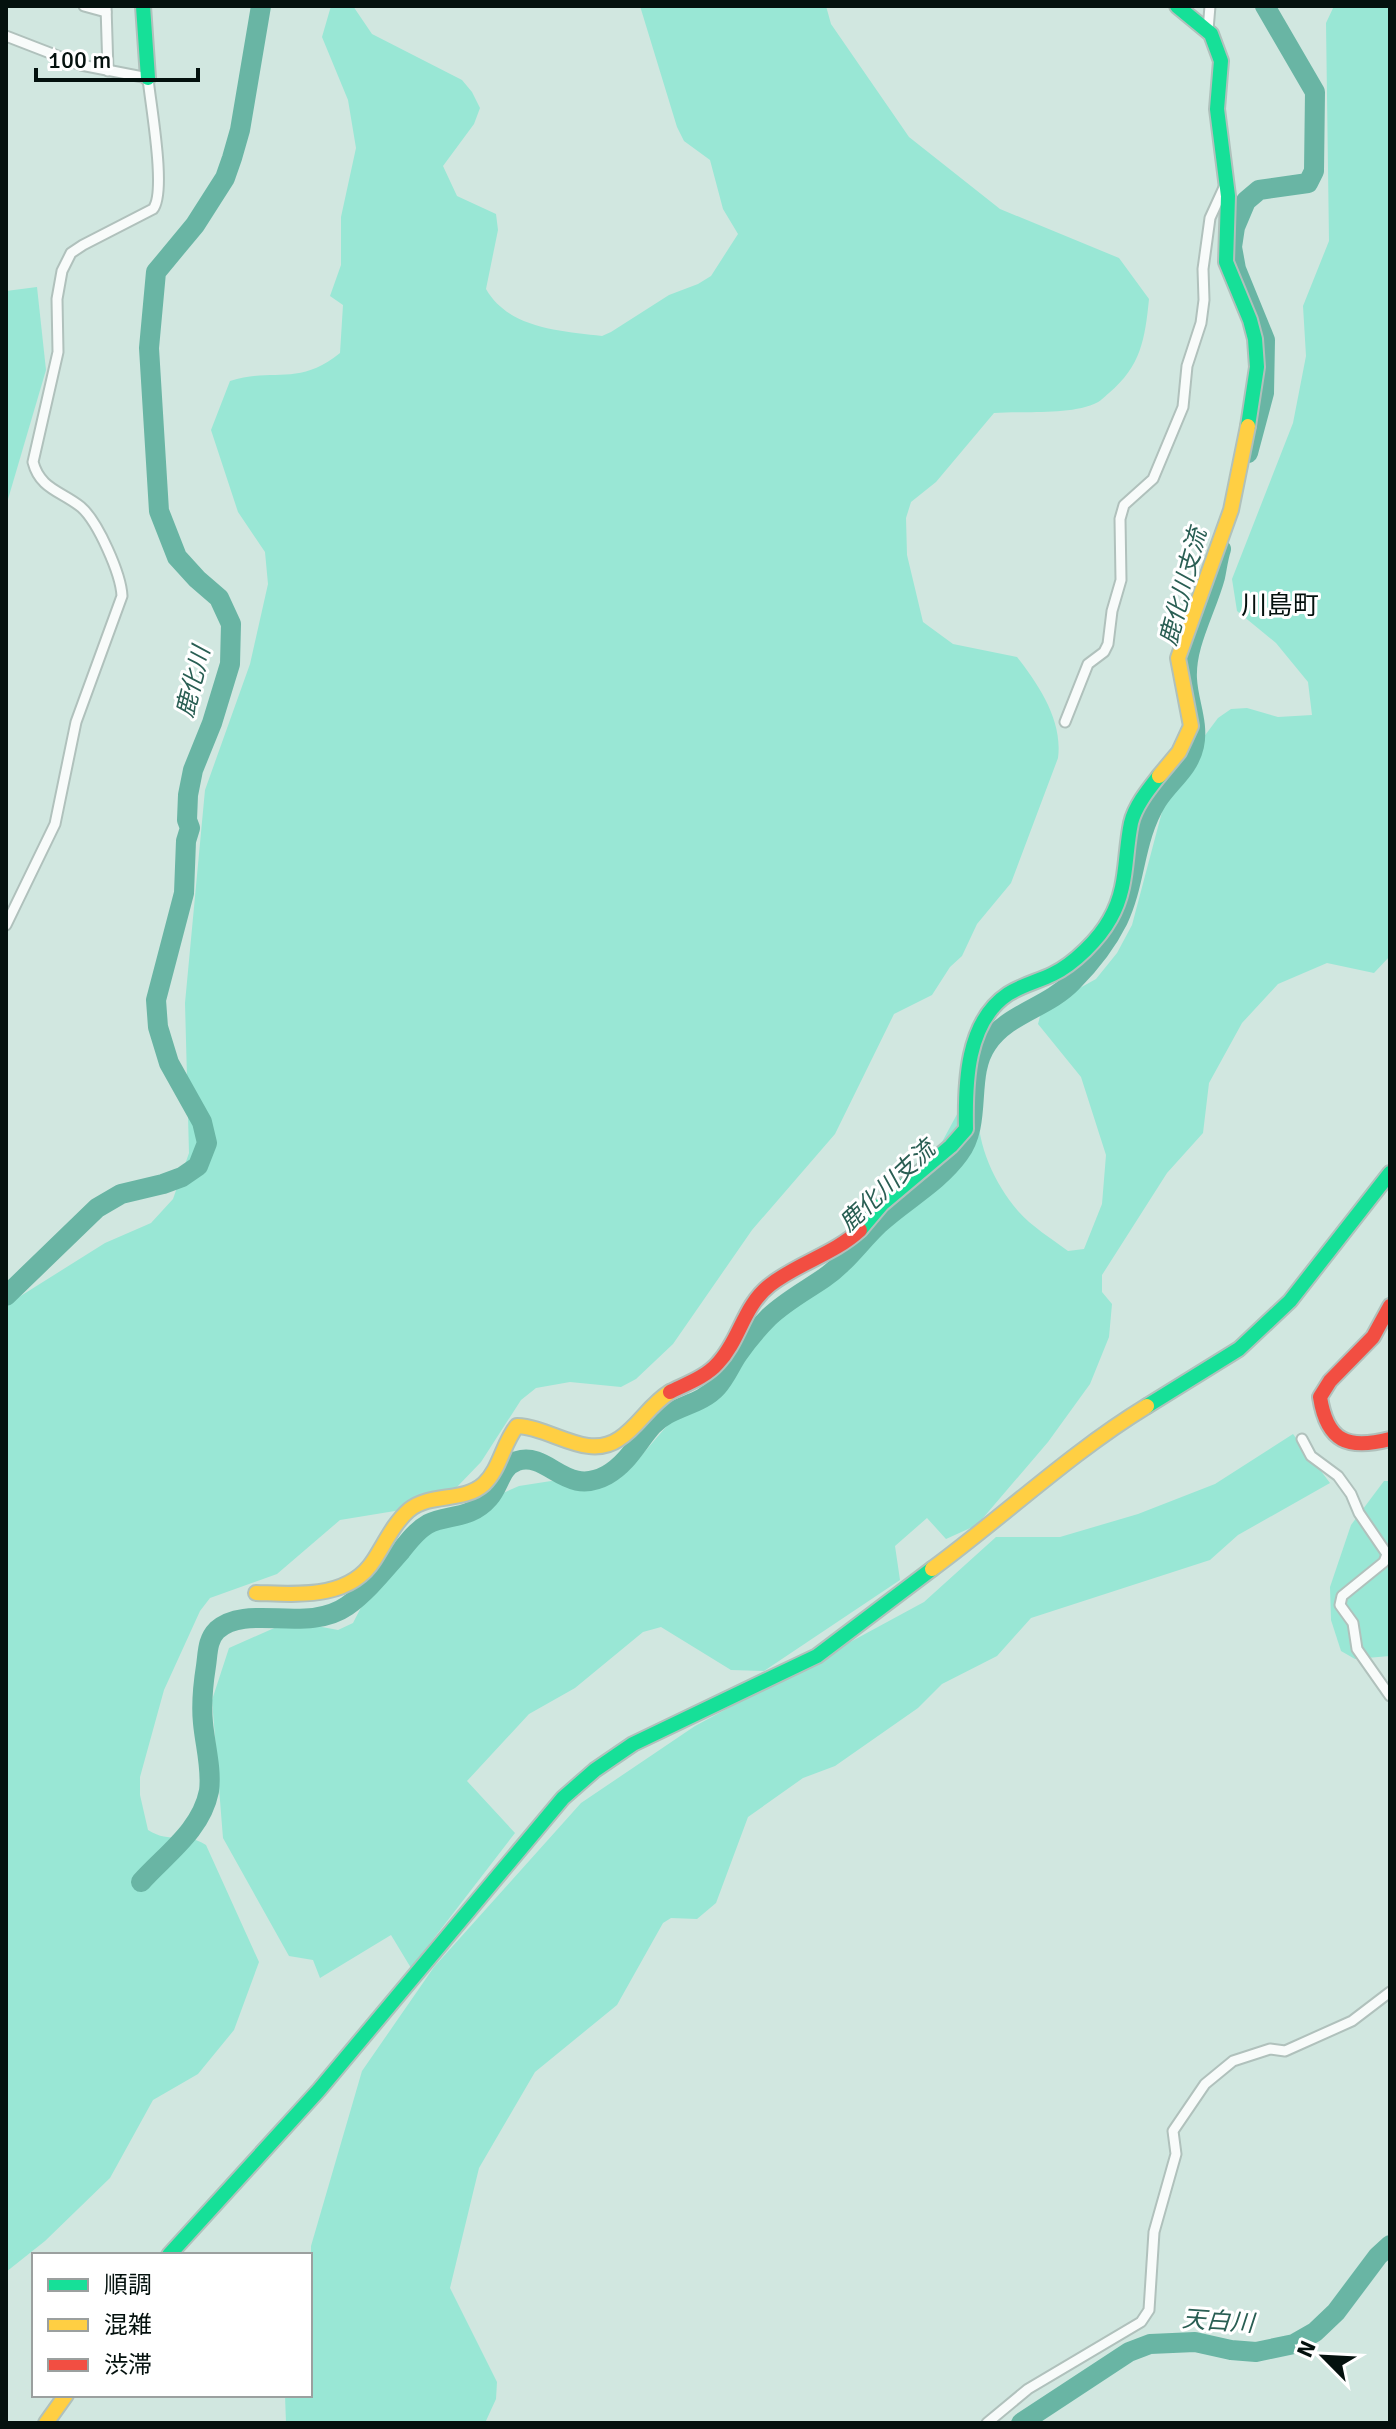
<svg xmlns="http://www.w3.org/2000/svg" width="1396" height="2429" font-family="Signika,'Noto Sans JP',sans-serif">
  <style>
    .green { fill: #99e7d5 }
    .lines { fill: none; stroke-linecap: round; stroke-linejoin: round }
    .river { stroke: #69b5a4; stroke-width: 20 }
    .street-casing { stroke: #b0c1bc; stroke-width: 13 }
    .fast-casing { stroke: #b0c1bc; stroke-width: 18 }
    .slow-casing { stroke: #b0c1bc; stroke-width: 18 }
    .jam-casing { stroke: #b0c1bc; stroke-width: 18 }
    .street { stroke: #f8fbfa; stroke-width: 9 }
    .fast { stroke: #16e098; stroke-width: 14 }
    .slow { stroke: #ffcf43; stroke-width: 14 }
    .jam { stroke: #f24e42; stroke-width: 14 }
    .labels { text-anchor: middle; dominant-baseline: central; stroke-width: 6; stroke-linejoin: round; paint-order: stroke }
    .water-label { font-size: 24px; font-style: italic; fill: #295e53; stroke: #fff }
    .quarter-label { font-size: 26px; fill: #04110e; stroke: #fff }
  </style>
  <rect width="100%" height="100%" fill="#d1e7e0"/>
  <g class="green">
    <path d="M331,6H353L372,34L462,80L472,92L480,108L474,124L443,166L457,196L496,214L498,230L486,289C509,329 561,331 602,336L611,332L669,295L698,284L711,276L738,234L723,209L710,160L684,141L677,127L640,6H826L831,24L909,137L1000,209L1119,258L1149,299C1145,339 1141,366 1109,393C1104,397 1100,402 1094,404C1068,415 1023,411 994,413L936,482L911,502L906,518L907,555L923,622L953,644L1017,657C1039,685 1063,721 1058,758L1011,883L977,924L962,956L950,967L932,995L894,1014L835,1134L752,1230L673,1344L636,1379L621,1387L570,1382L536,1388L521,1400L481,1462L456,1488L407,1509L340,1520L277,1574L210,1598L200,1611L164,1690L140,1777V1795L148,1830C172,1845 182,1830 206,1845L259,1962L234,2030L198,2074L153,2100L110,2178L45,2241L6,2272V1301L19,1297L105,1243L151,1223L173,1199L189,1153L185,1003L205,790L250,664L268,584L265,552L238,512L211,430L230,381C274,367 298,387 340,353L343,305L330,296L341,265V217L356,148L348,100L322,37Z"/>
    <path d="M1334,6H1390V956L1374,973L1327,963L1278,984L1242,1023L1209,1083L1203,1133L1167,1173L1102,1275V1292L1112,1304L1109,1337L1090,1384L1048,1442L977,1525L946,1539L927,1518L895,1546L900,1580L764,1671L731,1670L661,1627L643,1632L575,1688L529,1714L467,1781L515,1833L411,1968L391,1935L320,1978L313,1960L289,1956L223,1838L212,1700L229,1648L290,1621L338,1630L353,1623L396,1539L519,1486L551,1481L599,1484L629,1470L743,1337L855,1262L922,1179L962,1105L978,1100C975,1140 992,1180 1018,1211C1031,1226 1052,1239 1068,1251L1084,1249L1102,1204L1106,1155L1081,1077L1038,1024L1042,1009L1096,979L1117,953L1132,925L1163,808L1188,758L1218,718L1231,709L1247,708L1278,717L1312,715L1308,682L1276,643L1237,611L1232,579L1293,423L1306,356L1303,306L1329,241L1326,23Z"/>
    <path d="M37,287L46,370L6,506V291Z"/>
    <path d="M1293,1434L1330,1483L1238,1535L1210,1560L1031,1618L997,1656L942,1684L918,1708L835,1766L803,1778L748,1817L716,1903L697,1919L671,1918L663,1923L617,2005L535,2072L479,2168L450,2288L497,2382L496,2399L485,2423H286L285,2395H310L311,2246L362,2071L434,1967L581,1803L695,1726L924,1602L996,1537H1060L1138,1514L1215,1484Z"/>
    <path d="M1384,1481H1390V1656L1355,1659L1341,1651L1331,1620L1330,1587L1351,1525Z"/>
  </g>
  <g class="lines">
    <g class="river">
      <path d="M1248,453L1264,393L1265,340L1236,269L1232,247L1235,227L1246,201L1259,190L1308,183L1314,171L1315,92L1265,6"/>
      <path d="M6,1296L97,1208L121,1194L163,1184L182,1177L198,1166L207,1143L202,1122L169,1063L158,1027L156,1000L184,893L186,841L190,828L187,820L188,795L193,770L212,723L230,664L231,624L219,598L197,579L177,557L159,511L149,348L156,272L195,225L225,178L232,158L240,130L261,6"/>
      <path d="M141,1882C166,1854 201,1831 209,1791C212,1769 205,1745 203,1723C201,1704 203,1685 206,1666C208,1653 207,1640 217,1630C247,1603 307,1634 347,1606C368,1591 384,1570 401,1551C408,1542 417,1530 428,1524C448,1514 470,1520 489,1498C500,1486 500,1467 517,1461C549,1451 565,1498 607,1475C628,1463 637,1443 652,1426C670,1406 700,1406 717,1387C726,1377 731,1364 738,1354C747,1341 758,1328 769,1317C786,1301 805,1291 824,1278C846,1263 860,1242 879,1224C905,1200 938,1183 959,1154C983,1122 965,1076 987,1044C1008,1013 1047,1008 1072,982C1089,965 1107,942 1118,920C1136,882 1134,838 1157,801C1169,782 1189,769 1194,746C1199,723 1188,702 1187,679C1185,645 1206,610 1215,577C1217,568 1218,558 1221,549"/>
      <path d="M1021,2423L1129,2352L1150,2344L1195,2342L1231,2350L1256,2352L1294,2344L1315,2332L1336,2312L1378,2256L1390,2245"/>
    </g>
    <g class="street-casing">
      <g id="street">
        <path d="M84,6L106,12"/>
        <path d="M106,6L108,71"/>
        <path d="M1208,30L1210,6"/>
        <path d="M6,36L81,65L148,78C150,102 167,192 153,209L83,245L71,253L62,271L57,299L58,352L33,462C40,489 61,491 81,507C98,522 121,574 122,596L76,722L55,824L6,925"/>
        <path d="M1065,722L1088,664L1104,652L1108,644L1112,611L1121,580L1120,519L1124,505L1153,479L1183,407L1187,366L1201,323L1204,300L1203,269L1210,218L1226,183"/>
        <path d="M1302,1439L1311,1456L1338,1476L1351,1494L1359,1513L1387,1554L1384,1562L1342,1596L1340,1605L1353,1623L1357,1649L1390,1696"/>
        <path d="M987,2423L1028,2389L1141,2322L1149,2310L1154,2232L1176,2154L1173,2131L1205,2084L1233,2061L1270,2049L1285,2051L1352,2021L1390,1992"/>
      </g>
    </g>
    <g class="fast-casing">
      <g id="fast">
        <path d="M143,6L148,78"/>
        <path d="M1177,6L1211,34L1221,61L1217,109L1228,196L1226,262L1250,320L1255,339L1257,367L1248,426"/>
        <path d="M860,1230L882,1204L951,1146L966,1129C965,1084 966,1022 1008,994C1022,985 1039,981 1053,974C1074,964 1099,939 1110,919C1128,888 1124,857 1131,823C1135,806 1148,790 1159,776"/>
        <path d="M1147,1406L1239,1349L1290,1301L1390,1173"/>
        <path d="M169,2255L319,2090L563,1798L595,1770L633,1744L817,1656L932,1569"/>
      </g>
    </g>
    <g class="slow-casing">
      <g id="slow">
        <path d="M1159,776L1179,752L1191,726L1178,658L1231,510L1248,426"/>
        <path d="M932,1569C1004,1516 1070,1453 1147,1406"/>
        <path d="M256,1593C296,1594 349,1600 374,1560C385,1543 394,1523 409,1510C431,1492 463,1503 484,1484C500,1469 503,1443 517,1426C551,1427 587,1461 619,1439C639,1426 649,1405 670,1392"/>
        <path d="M46,2423L66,2395"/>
      </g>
    </g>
    <g class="jam-casing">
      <g id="jam">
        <path d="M1390,1306L1373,1337L1330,1381L1320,1397C1327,1442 1348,1450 1390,1439"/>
        <path d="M670,1392C686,1384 706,1377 718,1363C740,1340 743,1306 770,1285C798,1263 834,1254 860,1230"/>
      </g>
    </g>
    <use href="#street" class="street"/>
    <use href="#fast" class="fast"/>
    <use href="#slow" class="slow"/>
    <use href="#jam" class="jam"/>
  </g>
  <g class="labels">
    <g class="water-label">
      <text transform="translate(1183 587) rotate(-75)">鹿化川支流</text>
      <text transform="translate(193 682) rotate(-76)">鹿化川</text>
      <text transform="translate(887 1186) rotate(-43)">鹿化川支流</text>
      <text transform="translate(1218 2321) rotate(4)">天白川</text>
    </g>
    <g class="quarter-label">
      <text x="1280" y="606">川島町</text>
    </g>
  </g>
  <rect width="1396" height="2429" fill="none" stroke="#04110e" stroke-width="16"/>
  <rect x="32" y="2253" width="280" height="144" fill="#ffffff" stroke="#9ba09f" stroke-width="2"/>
  <rect x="48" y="2279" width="40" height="12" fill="#16e098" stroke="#9ba09f" stroke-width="2"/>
  <text x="104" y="2293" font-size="24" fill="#04110e">順調</text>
  <rect x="48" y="2319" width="40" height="12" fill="#ffcf43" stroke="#9ba09f" stroke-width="2"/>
  <text x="104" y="2333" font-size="24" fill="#04110e">混雑</text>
  <rect x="48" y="2359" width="40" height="12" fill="#f24e42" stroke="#9ba09f" stroke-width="2"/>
  <text x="104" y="2373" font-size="24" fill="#04110e">渋滞</text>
  <g transform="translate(1324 2357) rotate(294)" stroke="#ffffff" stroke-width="6" paint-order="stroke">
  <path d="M0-6L14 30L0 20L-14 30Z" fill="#04110e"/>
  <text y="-12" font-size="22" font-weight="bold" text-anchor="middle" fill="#04110e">N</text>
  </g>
  <path d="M36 68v12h162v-12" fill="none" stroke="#04110e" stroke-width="4"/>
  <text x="48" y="68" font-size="24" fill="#04110e" stroke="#ffffff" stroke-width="6" paint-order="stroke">100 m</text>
</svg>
